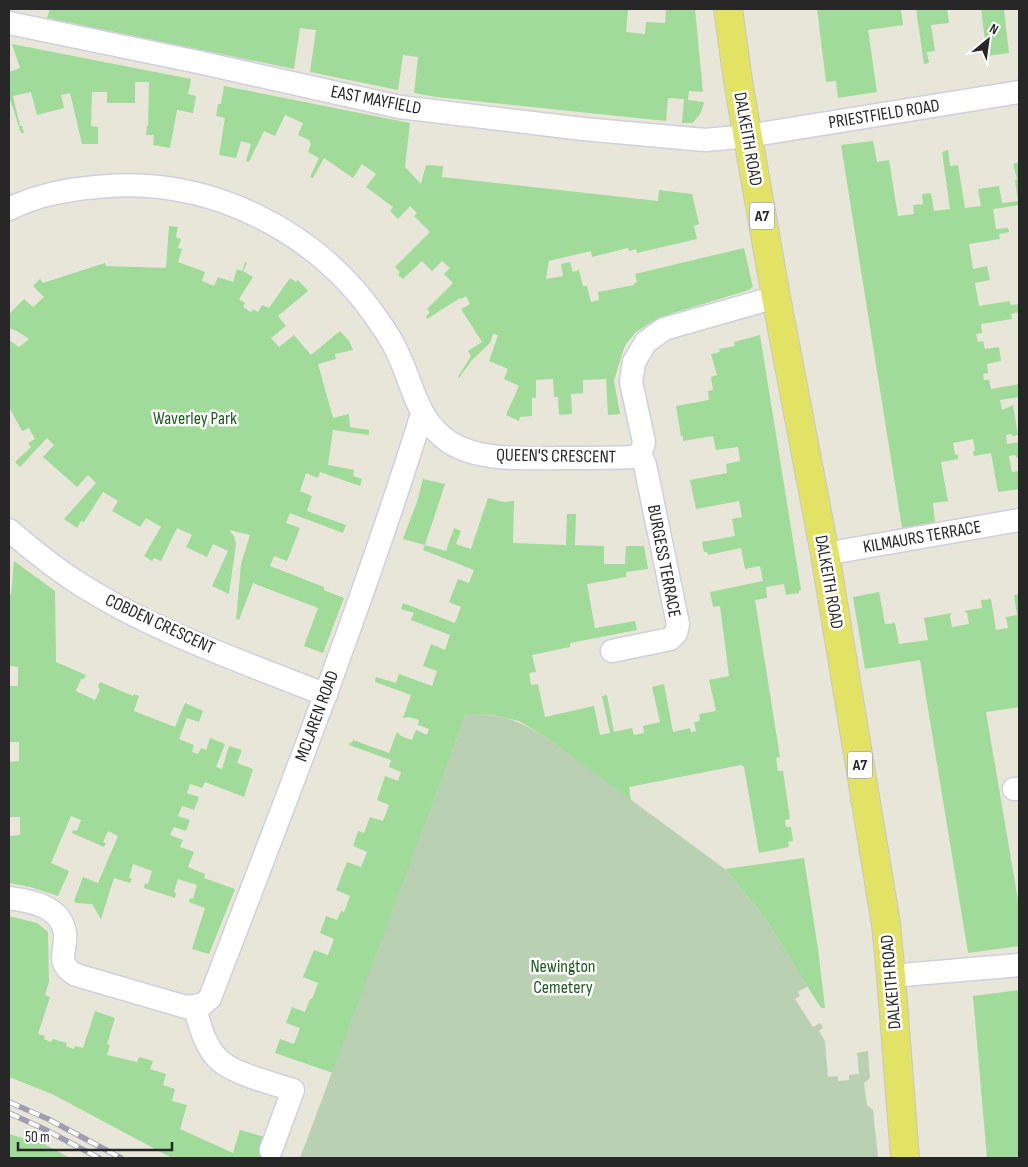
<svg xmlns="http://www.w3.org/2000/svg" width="1028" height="1167" font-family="'Sofia Sans Condensed',sans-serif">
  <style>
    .green { fill: #a0db9a }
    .cemetery { fill: #b9d1b2 }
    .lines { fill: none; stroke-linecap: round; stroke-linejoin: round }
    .street-casing { stroke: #d0cfdf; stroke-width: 25 }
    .primary-casing { stroke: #c7c7c7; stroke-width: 30 }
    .street { stroke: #fff; stroke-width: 22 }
    .primary { stroke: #e2e364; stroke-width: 28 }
    .rail-casing { stroke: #9f9db0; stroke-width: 5.5 }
    .rail { stroke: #fff; stroke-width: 4; stroke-dasharray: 11; stroke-linecap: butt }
    .labels { text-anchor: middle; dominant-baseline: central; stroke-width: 5; stroke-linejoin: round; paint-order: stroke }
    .shield { fill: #fff; stroke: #686868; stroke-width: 1 }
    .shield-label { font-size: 16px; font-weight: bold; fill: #272727 }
    .street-label { font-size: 18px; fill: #272727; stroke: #fff }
    .park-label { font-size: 18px; fill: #1f5c21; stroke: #fff }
  </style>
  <rect width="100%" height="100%" fill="#e8e6d9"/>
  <g class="green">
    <path d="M50,9H628L626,32L645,34L646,22L665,23L666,9H695L703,92L689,91L688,100L704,102C703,110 699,117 692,123H682L684,99L668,98L666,121L437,97L414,93L418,57L403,55L398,90L310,72L316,30L300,28L294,69L47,18Z"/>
    <path d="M817,9H911L901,10L903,25L868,30L877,92L838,98L836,81L826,82Z"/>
    <path d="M916,9H947L949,23L931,25L935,51L927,52L929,63L924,64Z"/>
    <path d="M981,9H1004L1009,53L987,56Z"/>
    <path d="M12,44L191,79L188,94L196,96L193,113L177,110L170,148L153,145L154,135H146L147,126H148L149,82H135V103H107V92H92L91,126L98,127V144H82L70,93L61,95L64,108L37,115L31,92L13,96L20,126H22L24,133H21L9,96V72L20,68Z"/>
    <path d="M224,86L410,123L405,167L421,184L426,165L443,166L442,177L658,201L659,190L692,194L699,224L694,226L697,239L637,253L636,249L629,251L628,248L592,257L591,251L549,261L546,279L563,276L561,264L570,262L573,272L579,270L583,286H587L591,302L599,300L598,292L634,285V283L637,282L635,274L744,248L753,287L749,290L670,314L653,321L636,332L626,344L623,351L614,381L620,414L608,415L606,379L583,380V393L571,394L572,414L559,415L558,397H554L553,379L536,380V398H532V416L520,417L519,421L506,415L519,386L504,379L508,369L489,361L498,335L493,334L490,343L472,360L459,378L458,377L471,356L468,351L482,342L461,309L470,304L466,296L461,299L460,298L427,319L426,317L430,312L427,309L453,283L444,274L450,268L442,261L432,271L422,261L403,279L398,275L400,272L395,267L430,232L414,216L417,213L410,206L398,219L390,211L393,207L366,187L376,174L362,164L353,178L324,158L313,178L310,177L319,158L308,152L311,144L309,140L298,135L303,123L285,115L275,136L264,131L249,162L246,161L251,144L241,141L236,158L219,155L225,118L216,116L218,104H221Z"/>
    <path d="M873,141L877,162L889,160L898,216L914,214L913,205L923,204L922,194L931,193L934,211L950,209L942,152L948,150L950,166L958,165L965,208L981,206L978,189L999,186L1002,203L1018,201L1015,180L1017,179L1013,164L1019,162V205L993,209L996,229L1008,228L1009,232L999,234L1000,239L969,244L973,269L987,266L990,280L975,283L979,306L1009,301L1011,305L1019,304V312L1011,314L1012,319L981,324L982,333L976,334L978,342L983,341L985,349L999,347L1001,361L987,364L988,373L983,374L984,380H989L991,389L1019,384V397L1000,400L1002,410L1013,405L1018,435L1013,436L1011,434L1006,435L1007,444L1019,442V457L1017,458L1015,455L1009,456L1012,472L1019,471V489L998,492L991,453L974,456L973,452L975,450L973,439L953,443L955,454L958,455V459L941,462L948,501L933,503L935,522L902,528L841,145Z"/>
    <path d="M169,226L178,227L176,237L181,239L178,248L182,249L178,262L205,272L202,281L214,286L218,277L233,282L237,269L242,271L245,262L247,263L243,271L253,277L239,299L245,303L243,307L251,312L253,309L258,312L262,305L269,308L290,278L296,282L298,280L308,291L278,316L286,326L271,338L279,347L294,335L311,355L340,331L349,341L353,350L335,354L336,359L318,364L333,418L349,414L350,427L369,430V435L333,430L328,465L354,470L353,476L362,479L360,486L320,472L318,478L306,473L300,491L312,496L307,511L346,525L343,533L290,513L286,523L300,528L287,561L274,556L270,566L324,587V590L344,598L323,653L304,646L318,608L253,583L239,620L236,619L241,564L250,535L229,530L234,536L236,544L229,594L212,586L228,551L213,544L207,557L186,547L192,535L177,528L161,561L154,558L152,561L144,556L161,527L146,518L140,527L112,511L118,501L103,492L84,522L81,521L77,528L64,519L96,483L88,475L77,487L43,457L54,445L47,438L20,467L15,462L31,447L28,443L35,439L29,428L22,431L9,407V395L10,394L9,391V340L19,347L29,339L17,331L9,328V314L24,299L33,307L44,297L33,286L40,279L43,283L105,263L106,266L166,268Z"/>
    <path d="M760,335L801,590L799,591V593L786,595L784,584L766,587L767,598L755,600L780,757L776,758L778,771H783L790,819L785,820L786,827H791L793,841L788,842L789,847L759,853L744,767L741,765L629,787L631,801L550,740L519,721L493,715L466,714L333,1073L275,1053L280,1039L294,1044L300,1028L286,1023L292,1007L305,1012L310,999H312L318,983L303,977L314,950L328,955L334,939L320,933L326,916L337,920L341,911L344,912L350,896L336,890L347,862L361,867L367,852L353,846L358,831L364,833L370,817L383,821L389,805L377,800L385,776L398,781L401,772L389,767L391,760L349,745L350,742L352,743L353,740L389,753L397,732L401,736L412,740L416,730L427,735L429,729L418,725L419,720L409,717L403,718L411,695L375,682L376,677L396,683L399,674L432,686L437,671L423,666L431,644L445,650L450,635L411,620L414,613L401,609L403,603L455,623L461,607L449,602L458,579L469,583L474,570L423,550L425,545L446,551L454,528L461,531L456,544L471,549L488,498L504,502L514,501L513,543L566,545L567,514H576L575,545L604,546V564H625L626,546H644L648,569L626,572V577L587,584L595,628L635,621L637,630L570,643V647L532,655L536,672L529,673L531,685L538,684L545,717L594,706L600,735L610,733L602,696L607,695L614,732L632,728L634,735L644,733L643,726L660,722L652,687L664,684L673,732L690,728L691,732L696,731L694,722L700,721L699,714L716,711L709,680L729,676L720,606L713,607L710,592L763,581L760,566L745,569L741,548L708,555L707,552H704L702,542L735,536L732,519L742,517L739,501L696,509L690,480L727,473L726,464L740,461L738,447L716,450L713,436L683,441V436H681L676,406L709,400L708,391L713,390L711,377L717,375L711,354L720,352L719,349L735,346L734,342Z"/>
    <path d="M423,479L445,484L425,545L403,539L417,502Z"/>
    <path d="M14,561L55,591L56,662L86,675L84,679H81L76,691L95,700L100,690L98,686L100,682L133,696L134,694L139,696L134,711L175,727L185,703L203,711L199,722L187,718L179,739L194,745L192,752L198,754L201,748L206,750L210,738L225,744L216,767L222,769L229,746L242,750L237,763L253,769L244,797L205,782L202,788L190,784L187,793L199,797L194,810L182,806L178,816L190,820L186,831L174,827L170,835L183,840L180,847L194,852L188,867L205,874L204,878L235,889L209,954L192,949L205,908L189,902L190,898L193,899L197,885L178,879L174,892L176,893L175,898L144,888L145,883L148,884L152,871L133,864L129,878L132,879L130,883L114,878L101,919L92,904L76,903L74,901L83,877L98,883L118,836L108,831L103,842L106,843L104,847L72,833L73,830L77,831L81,820L71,816L51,863L69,871L58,896L30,887L9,883V836L20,835V817H9V762L19,761V742H9V686H18V667L9,666V595H11Z"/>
    <path d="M879,592L885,624L895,623L899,644L928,640L924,618L952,613L950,616L952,627L969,624L967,613L964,611L982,608L981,600L991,599L996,630L1008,628L1006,617L1017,615L1014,595L1019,594V707L986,712L1019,906V946L968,953L920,660L865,669L853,597Z"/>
    <path d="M804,858L818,949L825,1008H821L765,918L725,869Z"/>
    <path d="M9,916L37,923L48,932L49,982L45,995L50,997L38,1034L45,1036L44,1039L51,1042L53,1039L67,1043L66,1046L74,1049L75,1046L83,1048L95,1011L115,1018L107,1044L110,1045L107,1055L137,1062L139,1057L153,1061L150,1069L166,1074L163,1085L175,1089L172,1101L187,1105L180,1129L233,1153L240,1130L268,1138L262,1158H172L52,1094L9,1077Z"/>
    <path d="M1019,990V1158H987L973,996Z"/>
    <path d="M9,1134L44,1144L70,1158H9Z"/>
  </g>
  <path class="cemetery" d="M466,714C505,714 518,720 550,740L725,869L765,918L808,986L798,992L800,996L795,999L813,1027L820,1023L823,1027L819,1031L825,1041L828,1077L838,1076V1081L849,1080V1075L859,1074L857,1053L868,1051L870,1078L864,1083L867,1105L873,1110L878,1158H300Z"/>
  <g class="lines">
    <g class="street-casing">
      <g id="street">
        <path d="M9,23L198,62L400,107L583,129L705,140L748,136L1019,92"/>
        <path d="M9,209C37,195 65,190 96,187C208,175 318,230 380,323C387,333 394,344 399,356C414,388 417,420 449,442C480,462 528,458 563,458C587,458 611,458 635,457C641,453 643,449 644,442L631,382L634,362L646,342L664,329L776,297"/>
        <path d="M9,530C30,548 52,566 75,581C152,631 241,661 326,695"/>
        <path d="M825,554L1019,520"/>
        <path d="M612,651L670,639L676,633L678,624L645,465L640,453"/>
        <path d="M1014,789H1019"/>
        <path d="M9,898C31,901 61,906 65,933C67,952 54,962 76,975L186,1007L202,1005L210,998C284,805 360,612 422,414"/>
        <path d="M891,976L1019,965"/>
        <path d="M195,1007C199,1025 205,1046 218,1059C233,1074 272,1083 293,1090L271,1150"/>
      </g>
    </g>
    <g class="primary-casing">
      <path id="primary" d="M728,9L738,81L776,297L825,554L886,924L891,976L905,1158"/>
    </g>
    <use href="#street" class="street"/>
    <use href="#primary" class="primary"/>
    <g class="rail-casing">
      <g id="rail">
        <path d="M9,1102L48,1119L121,1158"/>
        <path d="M9,1113L44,1129L99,1158"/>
      </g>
    </g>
    <use href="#rail" class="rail"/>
  </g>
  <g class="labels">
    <g class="shield">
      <rect x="749.5" y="202.5" width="25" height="27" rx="4"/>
      <rect x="847.5" y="751.5" width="25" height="27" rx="4"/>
    </g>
    <g class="shield-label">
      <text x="762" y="216">A7</text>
      <text x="860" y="765">A7</text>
    </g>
    <g class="street-label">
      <text transform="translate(376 100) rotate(11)">EAST MAYFIELD</text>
      <text transform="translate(884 114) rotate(-9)">PRIESTFIELD ROAD</text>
      <text transform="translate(748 139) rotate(80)">DALKEITH ROAD</text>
      <text transform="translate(556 456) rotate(1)">QUEEN'S CRESCENT</text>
      <text transform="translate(922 537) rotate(-10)">KILMAURS TERRACE</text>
      <text transform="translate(664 561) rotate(79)">BURGESS TERRACE</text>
      <text transform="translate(829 582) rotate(80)">DALKEITH ROAD</text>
      <text transform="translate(160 624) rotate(25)">COBDEN CRESCENT</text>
      <text transform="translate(317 716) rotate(-70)">MCLAREN ROAD</text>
      <text transform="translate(891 982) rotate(-95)">DALKEITH ROAD</text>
    </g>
    <g class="park-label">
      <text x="195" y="418">Waverley Park</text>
      <text x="563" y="966">Newington<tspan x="563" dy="21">Cemetery</tspan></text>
    </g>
  </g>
  <rect width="1028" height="1167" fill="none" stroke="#272727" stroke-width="20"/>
  <g transform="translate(988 40) rotate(29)" stroke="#ffffff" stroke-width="4" paint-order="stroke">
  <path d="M0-4L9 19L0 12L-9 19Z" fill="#272727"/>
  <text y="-8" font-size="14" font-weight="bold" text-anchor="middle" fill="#272727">N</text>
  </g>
  <path d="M18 1142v8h154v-8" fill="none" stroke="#272727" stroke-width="2.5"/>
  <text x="25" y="1142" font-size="15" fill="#272727" stroke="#ffffff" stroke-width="4" paint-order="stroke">50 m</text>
</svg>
